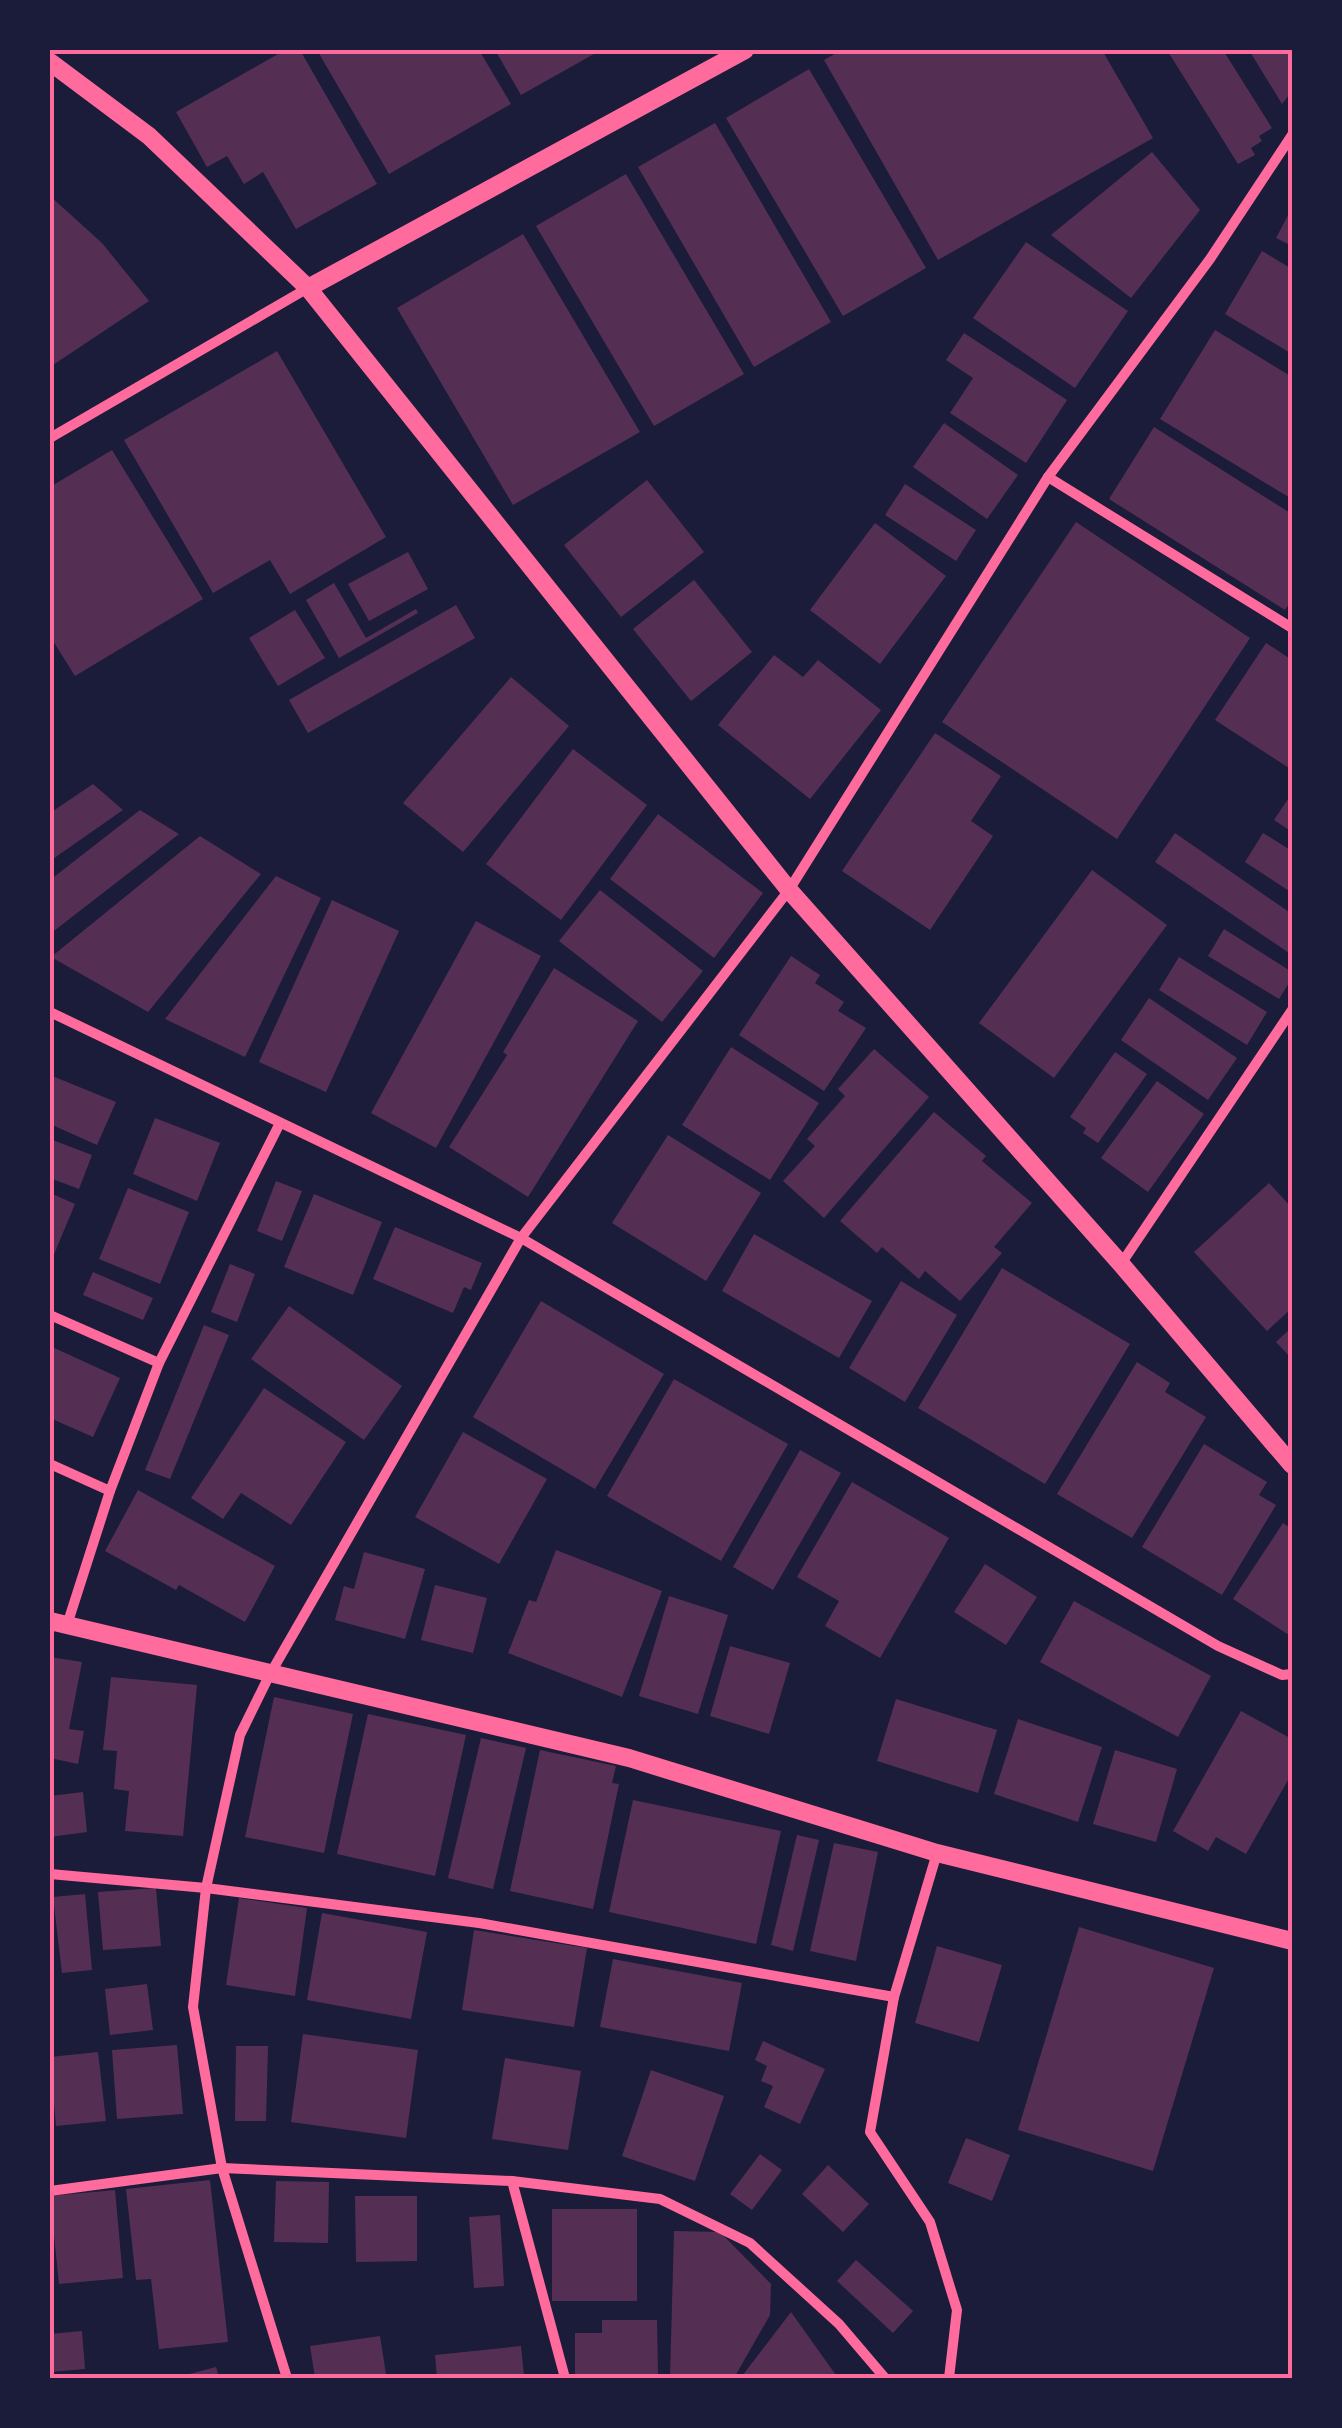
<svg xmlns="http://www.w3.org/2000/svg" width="1342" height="2428" font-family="Inter,sans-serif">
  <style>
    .building { fill: #542f53 }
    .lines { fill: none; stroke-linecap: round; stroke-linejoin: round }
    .minor { stroke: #ff6b9d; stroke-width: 10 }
    .tertiary { stroke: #ff6b9d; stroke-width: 18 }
    .neatline { fill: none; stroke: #ff6b9d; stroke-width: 4 }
  </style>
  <rect width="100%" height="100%" fill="#1b1b3a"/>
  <g class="building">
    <path d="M285,50H300L377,184L296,229L263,172L244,184L227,156L207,167L176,112Z"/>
    <path d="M317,50H479L511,104L389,174Z"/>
    <path d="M495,50H601L521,95Z"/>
    <path d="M841,50H1102L1153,138L938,260L824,60Z"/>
    <path d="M1167,50H1223L1272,128L1259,136L1262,141L1251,148L1255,155L1238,164Z"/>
    <path d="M1249,50H1292V91L1282,104Z"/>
    <path d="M809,69L926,268L843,316L726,118Z"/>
    <path d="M715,123L831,322L754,367L638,167Z"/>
    <path d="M1152,152L1200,210L1131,298L1051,235Z"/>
    <path d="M626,174L744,374L654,426L536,226Z"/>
    <path d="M50,196L102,243L149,301L50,367Z"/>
    <path d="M1292,208V246L1276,238Z"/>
    <path d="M523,234L640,432L513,505L397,308Z"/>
    <path d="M1026,242L1128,311L1075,388L973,318Z"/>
    <path d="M1262,251L1292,269V354L1225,314Z"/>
    <path d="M1215,330L1292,377V499L1160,419Z"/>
    <path d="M964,333L1067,400L1026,463L950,413L973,378L946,360Z"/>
    <path d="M277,351L386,537L290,594L270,560L213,593L124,440Z"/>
    <path d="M944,423L1018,475L987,519L913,467Z"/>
    <path d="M1154,427L1292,514V599L1285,610L1109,499Z"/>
    <path d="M112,450L203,599L75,676L50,636V487Z"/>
    <path d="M647,480L704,552L621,617L564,545Z"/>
    <path d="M905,484L976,530L956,561L885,515Z"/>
    <path d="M1076,522L1250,638L1117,839L942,722Z"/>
    <path d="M875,523L946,576L880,664L810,610Z"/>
    <path d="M408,552L428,589L369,621L348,584Z"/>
    <path d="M694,580L752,652L691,701L633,629Z"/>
    <path d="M334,583L366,638L416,609L418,613L339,658L306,600Z"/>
    <path d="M456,605L475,638L308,733L289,700Z"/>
    <path d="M295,610L325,658L278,686L249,638Z"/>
    <path d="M1266,643L1292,660V770L1215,720Z"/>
    <path d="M774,655L803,677L818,660L881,710L810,799L718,725Z"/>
    <path d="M511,677L569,726L463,852L403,803Z"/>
    <path d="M935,733L1001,776L971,821L993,836L930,930L842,871Z"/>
    <path d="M573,749L647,805L561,920L486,864Z"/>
    <path d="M93,784L123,810L50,861V813Z"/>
    <path d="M1292,793V832L1274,820Z"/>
    <path d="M140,810L179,834L50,934V880Z"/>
    <path d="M658,814L763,893L714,958L610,879Z"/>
    <path d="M1175,833L1292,914V955L1155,862Z"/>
    <path d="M1263,833L1292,851V893L1245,862Z"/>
    <path d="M200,836L261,874L148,1012L51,957Z"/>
    <path d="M1092,870L1167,925L1054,1078L979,1023Z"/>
    <path d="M276,876L321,898L245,1057L165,1019Z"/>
    <path d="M600,890L703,971L662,1022L559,941Z"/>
    <path d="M332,900L399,931L326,1092L259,1062Z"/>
    <path d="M476,921L541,956L436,1148L371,1113Z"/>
    <path d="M1224,929L1292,972V978L1279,999L1208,956Z"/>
    <path d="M791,956L820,975L815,983L844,1002L838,1011L866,1028L824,1091L739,1035Z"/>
    <path d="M1179,957L1267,1012L1247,1045L1159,990Z"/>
    <path d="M554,968L638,1021L528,1197L449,1147L507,1055L503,1052Z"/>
    <path d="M1149,998L1237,1058L1208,1100L1121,1040Z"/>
    <path d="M731,1047L819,1103L770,1180L682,1125Z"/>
    <path d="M874,1049L929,1097L824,1218L783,1181L815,1146L807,1139L845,1096L838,1089Z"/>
    <path d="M1115,1052L1147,1074L1098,1143L1083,1133L1086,1128L1070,1117Z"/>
    <path d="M50,1075L116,1102L97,1145L50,1124Z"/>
    <path d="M1157,1081L1204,1114L1148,1192L1101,1158Z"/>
    <path d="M934,1112L986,1156L982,1161L1032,1203L994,1247L1002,1253L960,1301L925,1271L919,1279L882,1247L877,1253L840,1221Z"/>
    <path d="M155,1118L220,1143L197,1201L133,1174Z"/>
    <path d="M668,1135L761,1193L706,1281L612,1223Z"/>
    <path d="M50,1139L92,1155L79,1189L50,1178Z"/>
    <path d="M276,1181L302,1191L282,1241L257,1231Z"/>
    <path d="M1269,1183L1292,1208V1308L1267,1331L1194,1252Z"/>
    <path d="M128,1188L189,1212L160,1284L99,1259Z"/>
    <path d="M50,1193L75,1204L50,1264Z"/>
    <path d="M314,1194L382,1222L353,1295L284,1267Z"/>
    <path d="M395,1227L482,1263L471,1290L464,1287L453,1313L373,1279Z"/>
    <path d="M754,1234L872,1301L839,1358L722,1291Z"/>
    <path d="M230,1264L255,1274L237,1322L211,1312Z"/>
    <path d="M1002,1268L1130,1344L1045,1484L918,1408Z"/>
    <path d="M93,1272L153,1298L143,1320L83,1295Z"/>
    <path d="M901,1281L957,1315L905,1402L849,1368Z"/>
    <path d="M541,1301L664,1374L595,1489L473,1417Z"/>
    <path d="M289,1306L402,1386L364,1440L251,1359Z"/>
    <path d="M204,1325L229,1335L170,1479L145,1470Z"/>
    <path d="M1292,1327V1359L1276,1342Z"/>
    <path d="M50,1346L120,1378L93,1437L50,1418Z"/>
    <path d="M1137,1362L1170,1383L1165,1392L1206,1417L1132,1538L1057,1494Z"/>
    <path d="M674,1379L788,1444L721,1561L607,1496Z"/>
    <path d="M264,1388L346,1442L291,1525L241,1493L223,1519L191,1498Z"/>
    <path d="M463,1432L547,1479L499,1564L415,1517Z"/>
    <path d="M1204,1444L1267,1482L1259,1495L1276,1505L1222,1595L1142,1547Z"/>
    <path d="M800,1450L841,1473L773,1590L733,1567Z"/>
    <path d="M852,1482L949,1538L880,1658L825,1626L839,1601L797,1577Z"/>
    <path d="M138,1490L275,1566L245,1622L179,1585L176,1590L105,1551Z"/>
    <path d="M1283,1523L1292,1529V1637L1233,1599Z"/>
    <path d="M556,1550L662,1591L622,1697L508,1653L529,1600L536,1602Z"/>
    <path d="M364,1552L425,1569L405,1639L335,1620L344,1586L354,1589Z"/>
    <path d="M985,1564L1037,1597L1006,1645L954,1612Z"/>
    <path d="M435,1585L487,1598L473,1653L421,1640Z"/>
    <path d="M669,1596L728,1615L698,1714L639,1696Z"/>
    <path d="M1074,1601L1211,1676L1178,1737L1040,1662Z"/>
    <path d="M730,1646L790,1663L769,1734L710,1716Z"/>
    <path d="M50,1657L82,1662L69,1729L84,1731L78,1764L50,1758Z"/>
    <path d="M111,1677L197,1685L183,1836L125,1831L129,1791L114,1789L117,1751L103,1750Z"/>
    <path d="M274,1697L353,1714L324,1853L245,1837Z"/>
    <path d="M896,1699L997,1730L978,1793L877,1761Z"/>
    <path d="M1241,1711L1292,1739V1773L1246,1854L1216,1837L1208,1851L1173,1831Z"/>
    <path d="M368,1714L466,1735L435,1876L337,1854Z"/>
    <path d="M1018,1719L1102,1747L1078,1822L994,1794Z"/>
    <path d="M481,1738L526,1748L493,1889L448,1878Z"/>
    <path d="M540,1750L616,1766L612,1783L619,1784L593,1909L510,1891Z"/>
    <path d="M1115,1750L1177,1769L1156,1842L1093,1824Z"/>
    <path d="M83,1792L87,1832L50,1837V1796Z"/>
    <path d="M633,1800L781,1831L756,1944L609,1912Z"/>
    <path d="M797,1835L819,1840L793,1951L771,1945Z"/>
    <path d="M834,1843L878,1852L856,1961L810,1951Z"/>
    <path d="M156,1888L161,1946L103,1950L98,1892Z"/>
    <path d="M85,1894L92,1970L62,1973L53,1897Z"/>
    <path d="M239,1898L307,1908L295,1996L226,1985Z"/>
    <path d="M322,1913L427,1932L411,2019L307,2000Z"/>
    <path d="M1079,1927L1214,1968L1153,2171L1018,2130Z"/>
    <path d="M474,1930L587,1948L574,2027L462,2010Z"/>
    <path d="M937,1946L1002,1965L979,2042L915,2023Z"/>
    <path d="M613,1959L742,1983L729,2051L600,2027Z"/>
    <path d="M147,1984L153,2030L110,2035L105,1989Z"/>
    <path d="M303,2034L418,2050L406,2138L291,2122Z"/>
    <path d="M763,2041L825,2069L800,2124L764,2107L773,2086L761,2081L767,2066L755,2060Z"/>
    <path d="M177,2045L183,2114L117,2119L112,2050Z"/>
    <path d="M236,2046H268L266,2121H235Z"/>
    <path d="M98,2052L106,2121L56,2126L50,2057Z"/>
    <path d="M505,2058L581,2071L568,2150L492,2139Z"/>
    <path d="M651,2070L724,2096L695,2181L622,2156Z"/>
    <path d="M966,2138L1010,2155L992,2201L948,2183Z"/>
    <path d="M760,2154L782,2170L752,2210L730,2194Z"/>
    <path d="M828,2165L869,2204L843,2232L802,2194Z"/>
    <path d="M210,2180L228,2342L159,2349L151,2279L136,2280L126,2189Z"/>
    <path d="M276,2181L329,2182L328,2243L274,2242Z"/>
    <path d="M115,2190L123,2278L59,2284L50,2196Z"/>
    <path d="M355,2196H417V2261L356,2262Z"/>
    <rect x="552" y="2209" width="85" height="92"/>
    <path d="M500,2215L504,2286L474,2288L469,2217Z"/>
    <path d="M674,2231L720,2232L771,2284L770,2315L734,2378H670Z"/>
    <path d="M856,2260L913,2311L893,2333L837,2281Z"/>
    <path d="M791,2312L838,2378H744L742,2376Z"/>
    <path d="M602,2320H657L658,2374H575V2333H602Z"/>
    <path d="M82,2331L85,2369L50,2372V2334Z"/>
    <path d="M380,2336L386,2374L315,2378L310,2346Z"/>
    <path d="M521,2346L524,2376L437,2378L435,2355Z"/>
    <path d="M216,2367L219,2378H178V2377Z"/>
  </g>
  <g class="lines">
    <g class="minor">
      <path d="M50,438L308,288"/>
      <path d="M1048,477L1292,628"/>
      <path d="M50,1012L521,1238L1218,1646L1282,1675L1292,1674"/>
      <path d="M1121,1264L1292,1010"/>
      <path d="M50,1315L159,1363"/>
      <path d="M50,1464L110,1491"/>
      <path d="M67,1625L110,1491L159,1363L280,1123"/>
      <path d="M937,1853L894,1997L870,2132L930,2222L957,2310L949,2378"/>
      <path d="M50,1874L206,1888L479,1923L894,1997"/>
      <path d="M512,2181L565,2378"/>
      <path d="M50,2191L222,2168L512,2181L660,2199L750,2243L839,2324L885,2378"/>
      <path d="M287,2378L222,2168L193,2007L206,1888L240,1735L269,1676L521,1238L789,890L1048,477L1210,259L1292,135"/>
    </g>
    <g class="tertiary">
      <path d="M50,62L149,136L308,288L789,890L1121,1264L1292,1465"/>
      <path d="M308,288L745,50"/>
      <path d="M50,1621L629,1758L937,1853L1292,1941"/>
    </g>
  </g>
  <rect width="1342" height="2428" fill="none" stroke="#1b1b3a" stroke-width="105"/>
  <rect x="52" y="52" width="1238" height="2324" class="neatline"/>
</svg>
